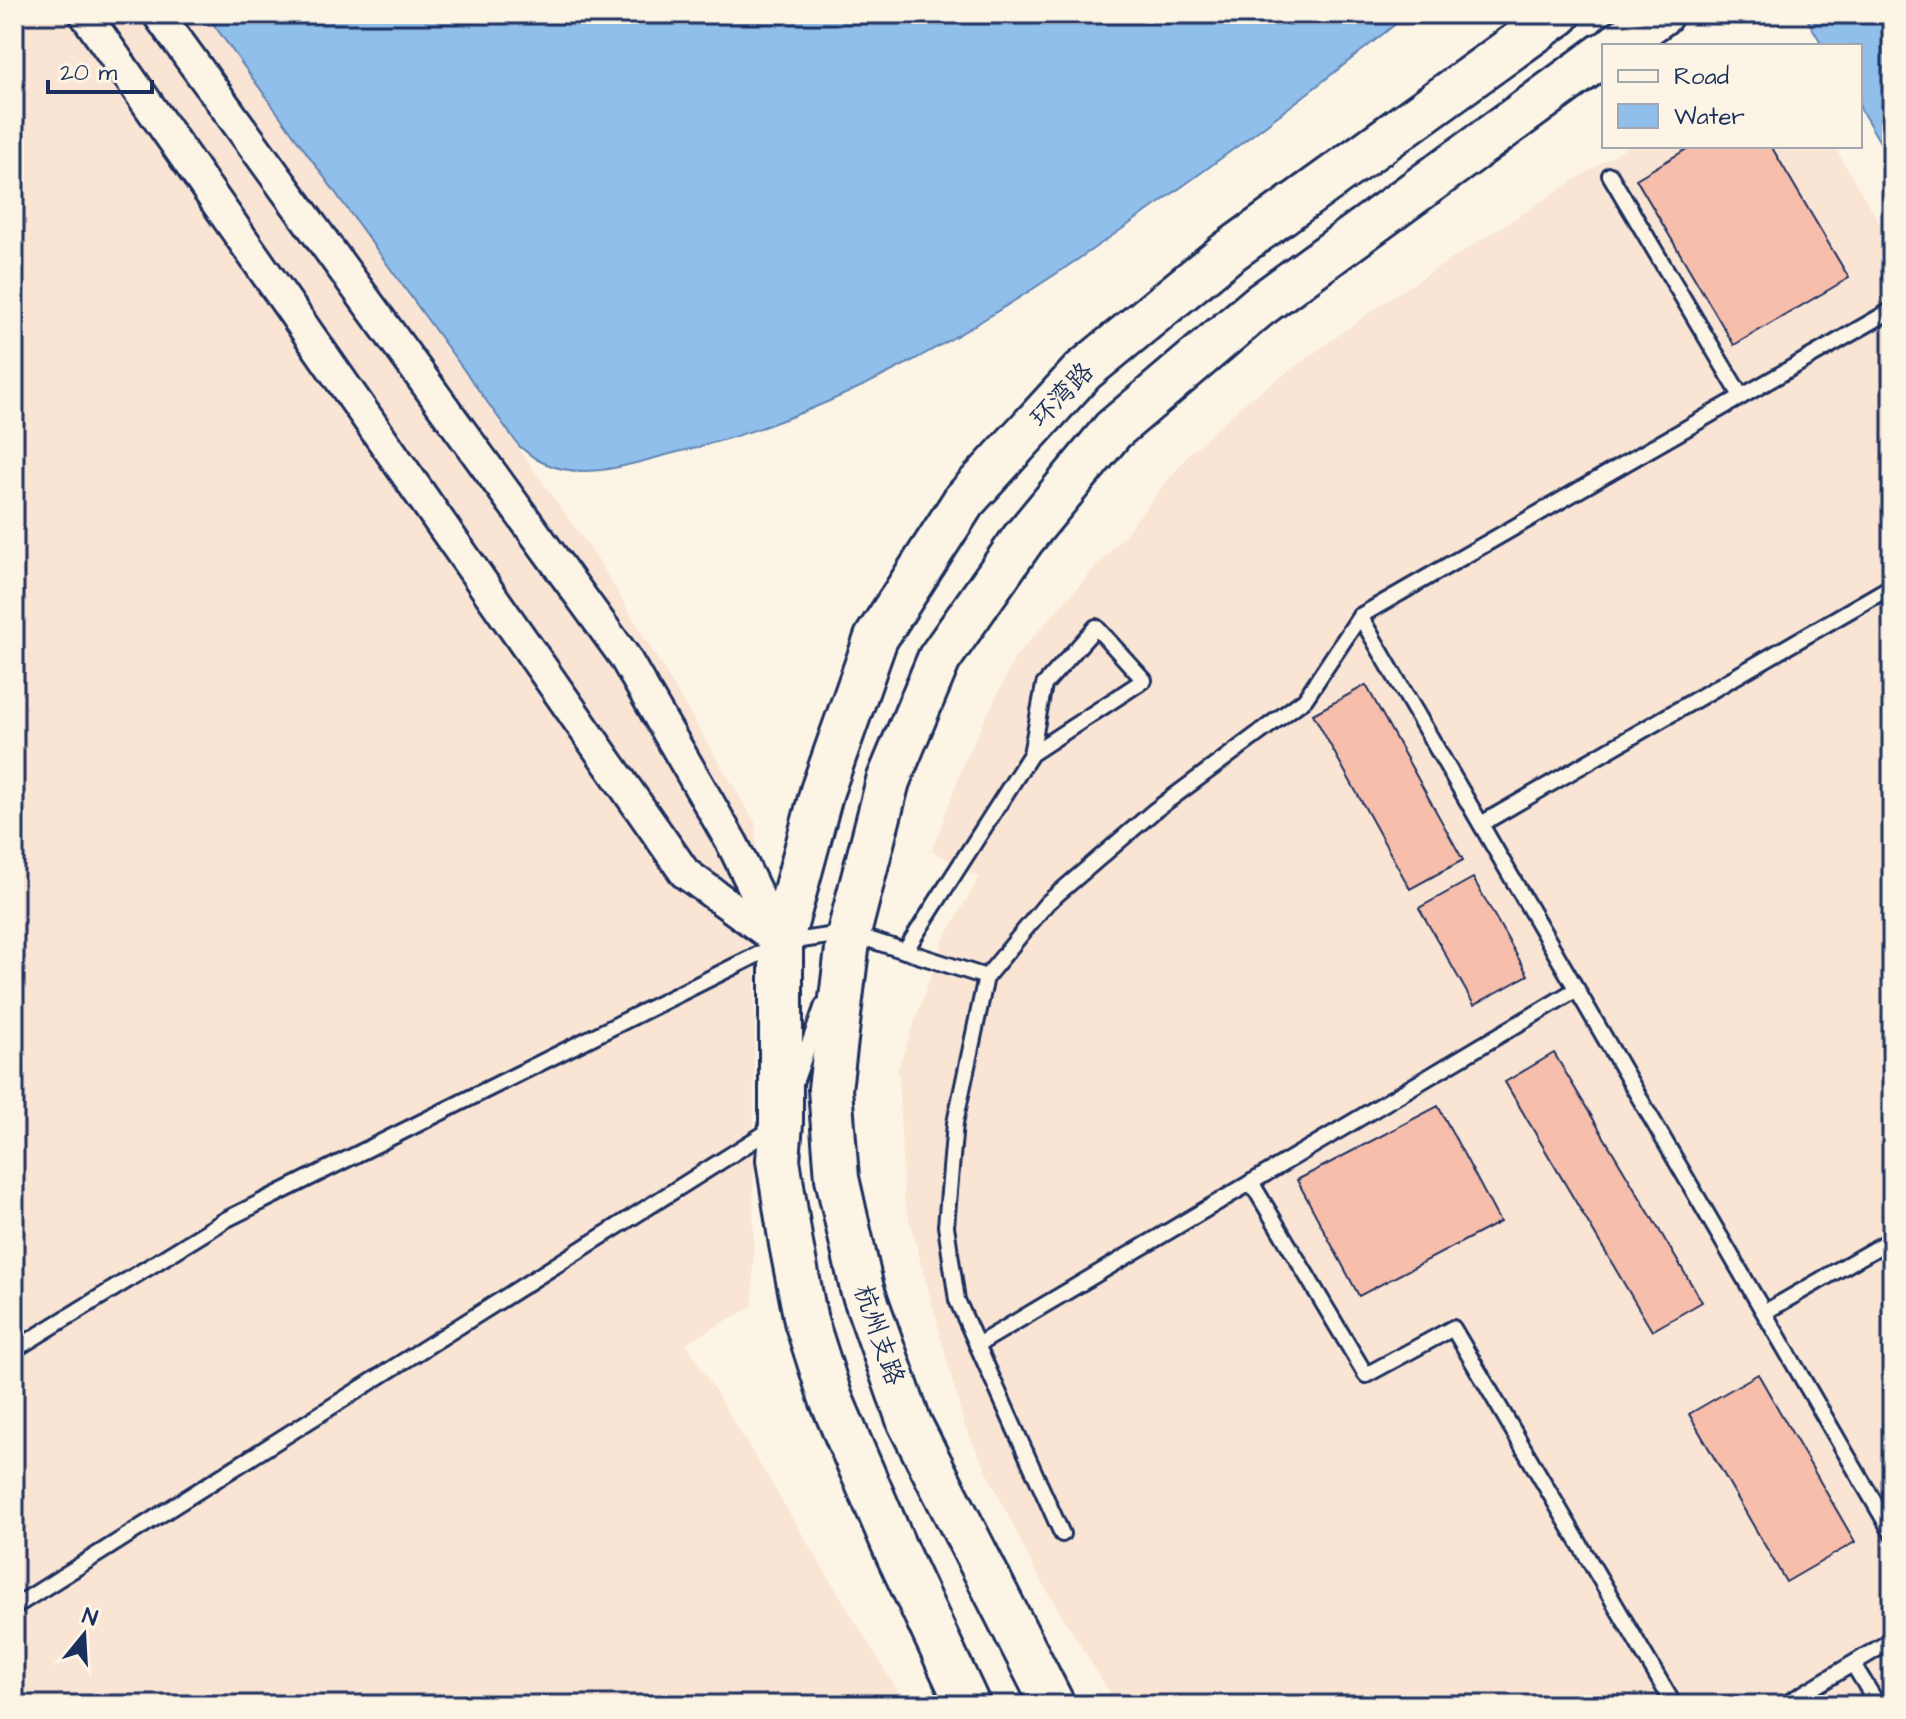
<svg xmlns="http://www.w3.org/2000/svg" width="1906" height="1719" font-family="'Architects Daughter','LXGW WenKai TC',sans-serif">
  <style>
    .built { fill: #fae4d4 }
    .water { fill: #91bfec; stroke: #6285b3; stroke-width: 2 }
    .building { fill: #f6beab; stroke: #1b2f5e; stroke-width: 2 }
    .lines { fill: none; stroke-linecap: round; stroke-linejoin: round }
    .lane-casing { stroke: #1b2f5e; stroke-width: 20 }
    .street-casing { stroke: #1b2f5e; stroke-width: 36 }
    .secondary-casing { stroke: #1b2f5e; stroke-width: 48 }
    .lane { stroke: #fcf5e5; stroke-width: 14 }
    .street { stroke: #fcf5e5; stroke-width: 30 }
    .secondary { stroke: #fcf5e5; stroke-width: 42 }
    .labels { text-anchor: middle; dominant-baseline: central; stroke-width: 6; stroke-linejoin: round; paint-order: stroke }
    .street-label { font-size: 26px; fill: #1b2f5e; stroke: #fcf5e5 }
  </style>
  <rect width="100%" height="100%" fill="#fcf5e5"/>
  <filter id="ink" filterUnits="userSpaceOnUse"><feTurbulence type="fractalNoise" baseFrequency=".0125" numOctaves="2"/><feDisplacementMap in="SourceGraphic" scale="16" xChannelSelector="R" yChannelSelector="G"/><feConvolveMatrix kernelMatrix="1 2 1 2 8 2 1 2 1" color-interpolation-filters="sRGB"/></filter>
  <g filter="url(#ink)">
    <g class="built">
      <path d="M14,14H207L597,558L756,824L753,1306L686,1343L906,1705H14Z"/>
      <path d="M1628,146H1834L1892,244V1705H1117L1034,1569L964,1424L904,1199L898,1069L944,939L979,877L932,851L964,762L1016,656L1121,539L1189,454L1242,405L1383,303Z"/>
    </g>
    <g class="water">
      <path d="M206,14H1408C1315,89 1220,161 1122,229C984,325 840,415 674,453C633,463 586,482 544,463C535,460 527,452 519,446Z"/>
      <path d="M1804,14H1892V163L1860,108V46H1823Z"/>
    </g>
    <g class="building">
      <path d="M1692,146H1771L1849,278L1734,345L1636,179Z"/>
      <path d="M1366,685L1463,860L1410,889L1313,714Z"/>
      <path d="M1473,878L1528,975L1474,1005L1419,908Z"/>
      <path d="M1554,1053L1702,1302L1652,1331L1505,1082Z"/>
      <path d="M1438,1106L1500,1222L1359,1296L1297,1180Z"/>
      <path d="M1758,1374L1855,1542L1786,1582L1689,1414Z"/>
    </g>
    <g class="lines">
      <g class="lane-casing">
        <g id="lane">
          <path d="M1610,175L1741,396"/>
          <path d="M1360,616L1892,1533"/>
          <path d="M1481,824L1892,586"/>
          <path d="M905,951L1031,754L1144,680L1096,627L1044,685L1031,754"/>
          <path d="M986,977L1047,903L1154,811L1305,699L1360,616L1892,310"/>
          <path d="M796,1080L823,1005"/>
          <path d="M1251,1182L1366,1375L1453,1328L1674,1705"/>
          <path d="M1765,1312L1892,1239"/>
          <path d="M977,1345L1577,989"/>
          <path d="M14,1350L227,1219L781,943L849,933L986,977L955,1123L946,1226L957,1300L1062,1534"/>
          <path d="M14,1607L775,1127"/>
          <path d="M1853,1664L1878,1705"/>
          <path d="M1784,1705L1892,1640"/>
        </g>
      </g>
      <g class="street-casing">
        <g id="street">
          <path d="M85,14L685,873L781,943"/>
          <path d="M158,14L624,656L733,845L778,937"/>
        </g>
      </g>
      <g class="secondary-casing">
        <g id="secondary">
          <path d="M1616,46L1661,14"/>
          <path d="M968,1705L897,1553L831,1399L806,1321L791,1244L778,1160L781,1123V943L822,791L876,638L964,501L1083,371L1227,253L1559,14"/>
          <path d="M1053,1705L909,1422L862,1289L837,1178L830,1089L849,933L888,781L939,659L1023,539L1113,430L1259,306L1604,54"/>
        </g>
      </g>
      <use href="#lane" class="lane"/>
      <use href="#street" class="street"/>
      <use href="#secondary" class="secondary"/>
    </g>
  </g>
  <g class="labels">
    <g class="street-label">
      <text transform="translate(1062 395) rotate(-46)">环湾路</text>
      <text transform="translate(879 1335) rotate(71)">杭州支路</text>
    </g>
  </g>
  <rect width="1906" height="1719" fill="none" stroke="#fcf5e5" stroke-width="48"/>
  <rect x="24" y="24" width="1858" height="1671" fill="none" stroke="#1b2f5e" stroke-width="3" filter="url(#ink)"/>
  <rect x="1602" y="44" width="260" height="104" fill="#fcf5e5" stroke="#a2a6af" stroke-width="2"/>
  <rect x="1618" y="70" width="40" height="12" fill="#fcf5e5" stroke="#a2a6af" stroke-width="2"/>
  <text x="1674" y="84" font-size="24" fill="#1b2f5e">Road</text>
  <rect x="1618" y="104" width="40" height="24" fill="#91bfec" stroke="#a2a6af" stroke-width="2"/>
  <text x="1674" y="124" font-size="24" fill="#1b2f5e">Water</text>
  <g transform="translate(84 1635) rotate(18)" stroke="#fcf5e5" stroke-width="6" paint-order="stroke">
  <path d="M0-6L14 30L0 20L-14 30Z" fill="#1b2f5e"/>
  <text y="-12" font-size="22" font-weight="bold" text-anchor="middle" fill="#1b2f5e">N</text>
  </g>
  <path d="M48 80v12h104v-12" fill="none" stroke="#1b2f5e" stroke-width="4"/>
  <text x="60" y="80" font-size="24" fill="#1b2f5e" stroke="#fcf5e5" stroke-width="6" paint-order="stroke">20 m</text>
</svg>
